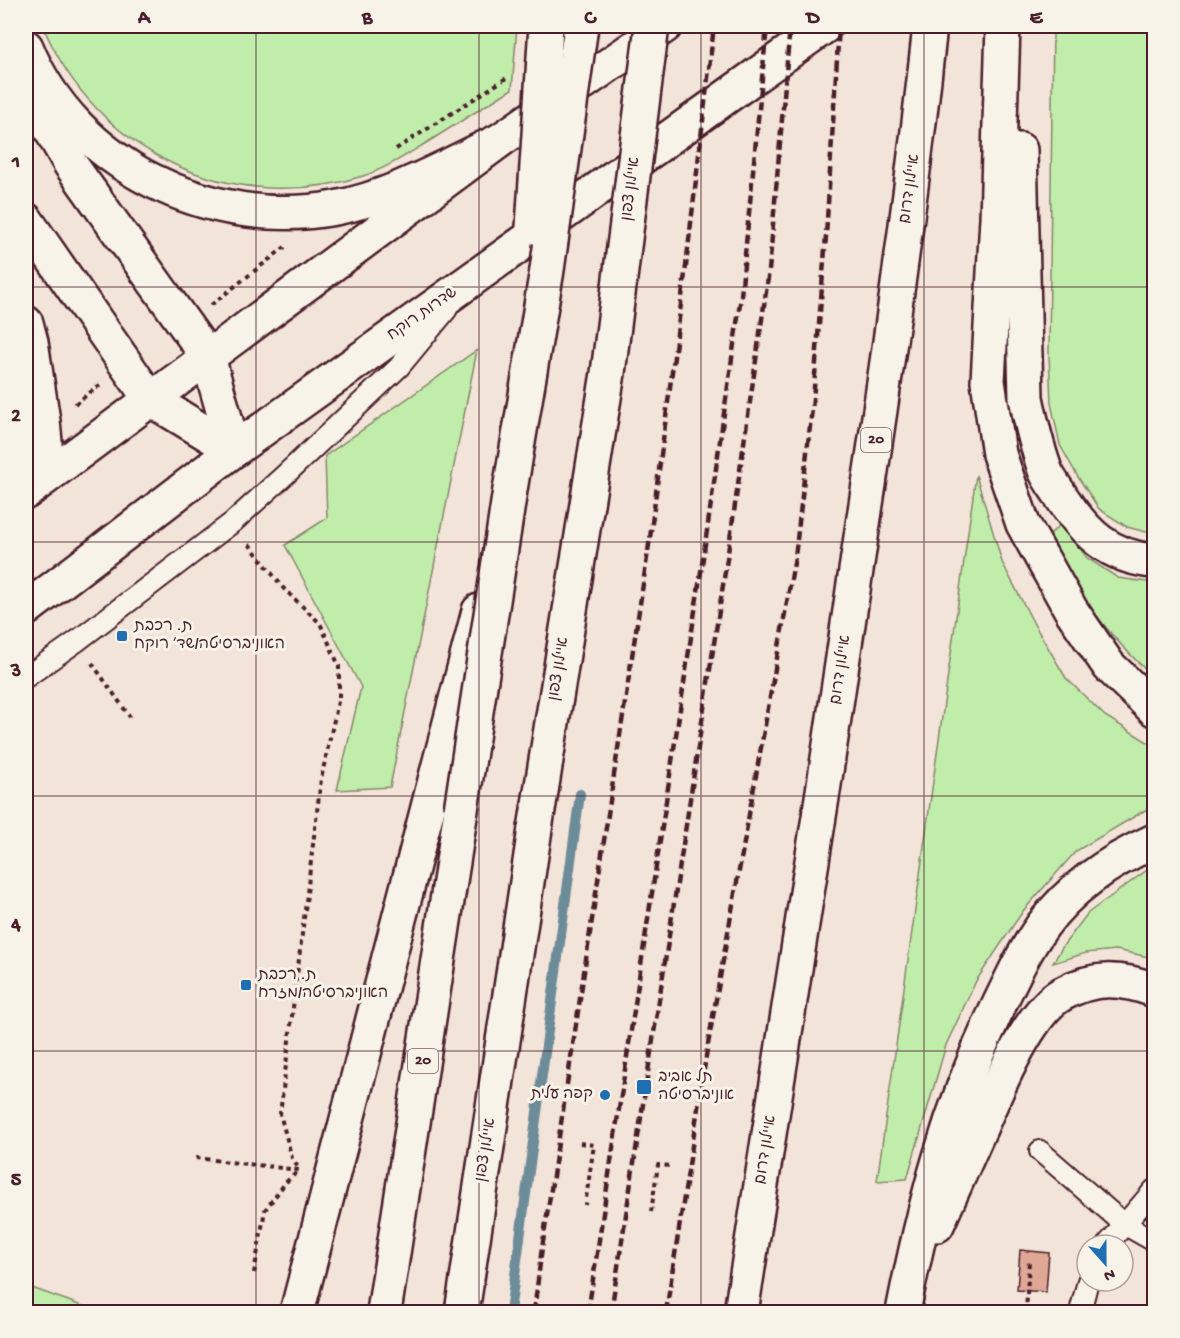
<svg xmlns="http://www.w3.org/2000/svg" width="1180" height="1338" font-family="'Gochi Hand','Playpen Sans Hebrew',sans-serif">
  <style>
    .green { fill: #c1edab; stroke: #86866b; stroke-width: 1.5 }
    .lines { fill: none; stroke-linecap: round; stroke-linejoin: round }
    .stream { stroke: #6d8c99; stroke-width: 10 }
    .building { fill: #dfa896; stroke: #4a1f2b; stroke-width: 1.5 }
    .service-casing { stroke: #4a1f2b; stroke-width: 24 }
    .secondary-casing { stroke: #4a1f2b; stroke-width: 38 }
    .motorway-casing { stroke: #4a1f2b; stroke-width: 38 }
    .path { stroke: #4a1f2b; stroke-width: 4; stroke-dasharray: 4.5 4.5; stroke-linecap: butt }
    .service { stroke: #f7f3e8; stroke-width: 20 }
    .secondary { stroke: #f7f3e8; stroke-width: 33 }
    .motorway { stroke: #f7f3e8; stroke-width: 33 }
    .rail { stroke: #4a1f2b; stroke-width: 4.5; stroke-dasharray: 9 4.5; stroke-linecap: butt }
    .motorway-bridge-casing { stroke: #4a1f2b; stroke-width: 38; stroke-linecap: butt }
    .motorway-bridge { stroke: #f7f3e8; stroke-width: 33 }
    .grid { fill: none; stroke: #4a1f2b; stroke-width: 1.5; stroke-opacity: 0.55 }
    .poi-dot { fill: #1f6fb2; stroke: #f7f3e8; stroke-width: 2 }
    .labels { text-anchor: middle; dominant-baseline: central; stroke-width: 6; stroke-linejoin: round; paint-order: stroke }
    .shield { fill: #f7f3e8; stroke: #7e5f64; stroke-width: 1.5 }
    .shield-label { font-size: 15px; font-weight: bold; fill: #4a1f2b }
    .street-label { font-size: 16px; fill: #4a1f2b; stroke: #f7f3e8 }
    .poi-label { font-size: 16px; fill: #4a1f2b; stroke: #f7f3e8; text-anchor: start }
    .neatline { fill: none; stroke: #4a1f2b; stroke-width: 2 }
    .grid-label { font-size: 20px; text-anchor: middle; font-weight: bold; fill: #4a1f2b }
  </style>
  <rect width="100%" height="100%" fill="#f2e4d8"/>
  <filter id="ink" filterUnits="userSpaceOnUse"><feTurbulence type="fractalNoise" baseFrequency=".0167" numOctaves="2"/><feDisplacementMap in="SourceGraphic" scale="12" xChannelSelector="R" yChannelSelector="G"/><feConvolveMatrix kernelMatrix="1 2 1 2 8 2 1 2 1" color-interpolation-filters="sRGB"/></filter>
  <g filter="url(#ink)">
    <g class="green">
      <path d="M43,26H517L512,89C485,106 458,123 431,140C409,153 388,168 363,176C231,217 96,153 43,26Z"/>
      <path d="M1053,26H1154V534L1127,527L1099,509L1078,477L1060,445L1051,403L1049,354Z"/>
      <path d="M477,350L390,787L337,790L361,687L285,545L327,518L325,456Z"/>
      <path d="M976,475L1002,562L1034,624L1066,678L1105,716L1154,746V805L1076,851L1023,911L976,981L946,1045L907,1179L877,1181Z"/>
      <path d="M1062,523L1087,558L1118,578L1154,583V677C1123,650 1095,616 1072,582C1062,568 1055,551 1048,536Z"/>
      <path d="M1154,865V958L1116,950L1086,953L1053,963L1063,946L1088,913Z"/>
      <path d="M32,1288L99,1312H101H26V1292Z"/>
    </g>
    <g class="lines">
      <path class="stream" d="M510,1312L580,794"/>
    </g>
    <path class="building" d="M1020,1250L1049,1253L1046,1292L1017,1290Z"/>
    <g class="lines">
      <g class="service-casing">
        <g id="service">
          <path d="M26,677L77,641L233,522L287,473L399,367L447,309"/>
          <path d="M1040,1151L1124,1224L1154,1241"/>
          <path d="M1107,1245L1154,1190"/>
          <path d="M1080,1312L1088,1281"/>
        </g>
      </g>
      <g class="secondary-casing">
        <g id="secondary">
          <path d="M26,492L499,141L665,26"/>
          <path d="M26,609L234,450L825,26"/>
        </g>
      </g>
      <g class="motorway-casing">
        <g id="motorway">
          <path d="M1003,26L997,218L988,381L999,454L1023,524L1071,610L1109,666L1154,709"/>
          <path d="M26,47C74,166 212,231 335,208C393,197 446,166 499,141"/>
          <path d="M30,93L71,165L208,357L234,450"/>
          <path d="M1020,150L1026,398C1031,422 1037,447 1045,470C1049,480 1057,489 1062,498C1086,534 1109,557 1154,561"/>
          <path d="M26,220L150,399L234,450"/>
          <path d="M26,323L31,342L43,421L45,442L40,480"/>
          <path d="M937,1225C951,1194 964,1164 978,1133C994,1097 1027,1013 1062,994C1094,976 1122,978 1154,990"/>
          <path d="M297,1312L479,611"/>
          <path d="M384,1312L461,810"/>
          <path d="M462,1312L535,829"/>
          <path d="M741,1312C782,1061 821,809 858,557C885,380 911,203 930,26"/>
          <path d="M903,1312C924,1204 949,1109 997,1009C1011,980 1024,951 1043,925C1071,887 1112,860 1154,841"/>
        </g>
      </g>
      <g class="path">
        <path d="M396,149L508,77"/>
        <path d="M211,305L285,247"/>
        <path d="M75,404L100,385"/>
        <path d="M249,544L284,589L320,623L339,666V697L321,779L280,1114L292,1158L299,1169"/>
        <path d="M92,663L130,717"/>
        <path d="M580,1143L594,1145L585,1205"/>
        <path d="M196,1158L299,1170"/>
        <path d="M651,1212L658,1165L673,1166"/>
        <path d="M254,1273L265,1210L286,1182L297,1172"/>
        <path d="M1026,1312L1029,1260"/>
      </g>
      <use href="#service" class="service"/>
      <use href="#secondary" class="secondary"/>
      <use href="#motorway" class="motorway"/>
      <g class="rail">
        <path d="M534,1312L541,1255L650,538L686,266L714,26"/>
        <path d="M588,1312L702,565L741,296L767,26"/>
        <path d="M611,1312L729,546L769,271L790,26"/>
        <path d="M666,1312L707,1050L795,557L813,400L826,236L839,26"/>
      </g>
      <g class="motorway-bridge-casing">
        <g id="motorway-bridge">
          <path d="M533,227L546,26"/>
          <path d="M461,810L510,490L547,270L581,26"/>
          <path d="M535,829L608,373L652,26"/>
        </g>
      </g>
      <use href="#motorway-bridge" class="motorway-bridge"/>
    </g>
  </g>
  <path class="grid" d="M256,26V1312M479,26V1312M701,26V1312M924,26V1312M26,287H1154M26,542H1154M26,796H1154M26,1051H1154"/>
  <g class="poi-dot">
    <rect x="116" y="630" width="12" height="12" rx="3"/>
    <rect x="240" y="979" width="12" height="12" rx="3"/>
    <rect x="636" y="1079" width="16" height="16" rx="3"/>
    <circle cx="605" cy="1095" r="6"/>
  </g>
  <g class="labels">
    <g class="shield">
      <rect x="861" y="428" width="30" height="24" rx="4.5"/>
      <rect x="408" y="1049" width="30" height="24" rx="4.5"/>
    </g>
    <g class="shield-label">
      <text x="876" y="440">20</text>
      <text x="423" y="1061">20</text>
    </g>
    <g class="street-label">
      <text transform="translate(632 189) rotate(-83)">איילון צפון</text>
      <text transform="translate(911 189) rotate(-82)">איילון דרום</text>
      <text transform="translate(423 315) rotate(-35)">שדרות רוקח</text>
      <text transform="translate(560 669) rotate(-81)">איילון צפון</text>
      <text transform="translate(842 670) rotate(-82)">איילון דרום</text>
      <text transform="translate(487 1150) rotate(-81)">איילון צפון</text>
      <text transform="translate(767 1150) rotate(-81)">איילון דרום</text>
    </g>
    <g class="poi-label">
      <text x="134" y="627">ת. רכבת<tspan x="134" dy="18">האוניברסיטה/שד׳ רוקח</tspan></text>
      <text x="258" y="976">ת. רכבת<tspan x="258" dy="18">האוניברסיטה/מזרח</tspan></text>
      <text x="658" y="1078">תל אביב<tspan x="658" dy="18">אוניברסיטה</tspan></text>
      <text x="593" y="1095" text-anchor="end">קפה עלית</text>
    </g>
  </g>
  <rect width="1180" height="1338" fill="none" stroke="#f7f3e8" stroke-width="66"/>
  <g transform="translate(1105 1263) rotate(159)"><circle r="28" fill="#f7f3e8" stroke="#b29e9c" stroke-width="1.5"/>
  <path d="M0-4.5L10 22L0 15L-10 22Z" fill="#1f6fb2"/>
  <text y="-9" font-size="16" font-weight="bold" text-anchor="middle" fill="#4a1f2b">N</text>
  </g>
  <rect x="33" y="33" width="1114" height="1272" class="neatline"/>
  <g class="grid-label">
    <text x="144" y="23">A</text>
    <text x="367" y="23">B</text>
    <text x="590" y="23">C</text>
    <text x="813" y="23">D</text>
    <text x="1036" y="23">E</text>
    <text x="16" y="167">1</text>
    <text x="16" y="421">2</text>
    <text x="16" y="676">3</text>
    <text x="16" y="930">4</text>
    <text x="16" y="1185">5</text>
  </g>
</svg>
